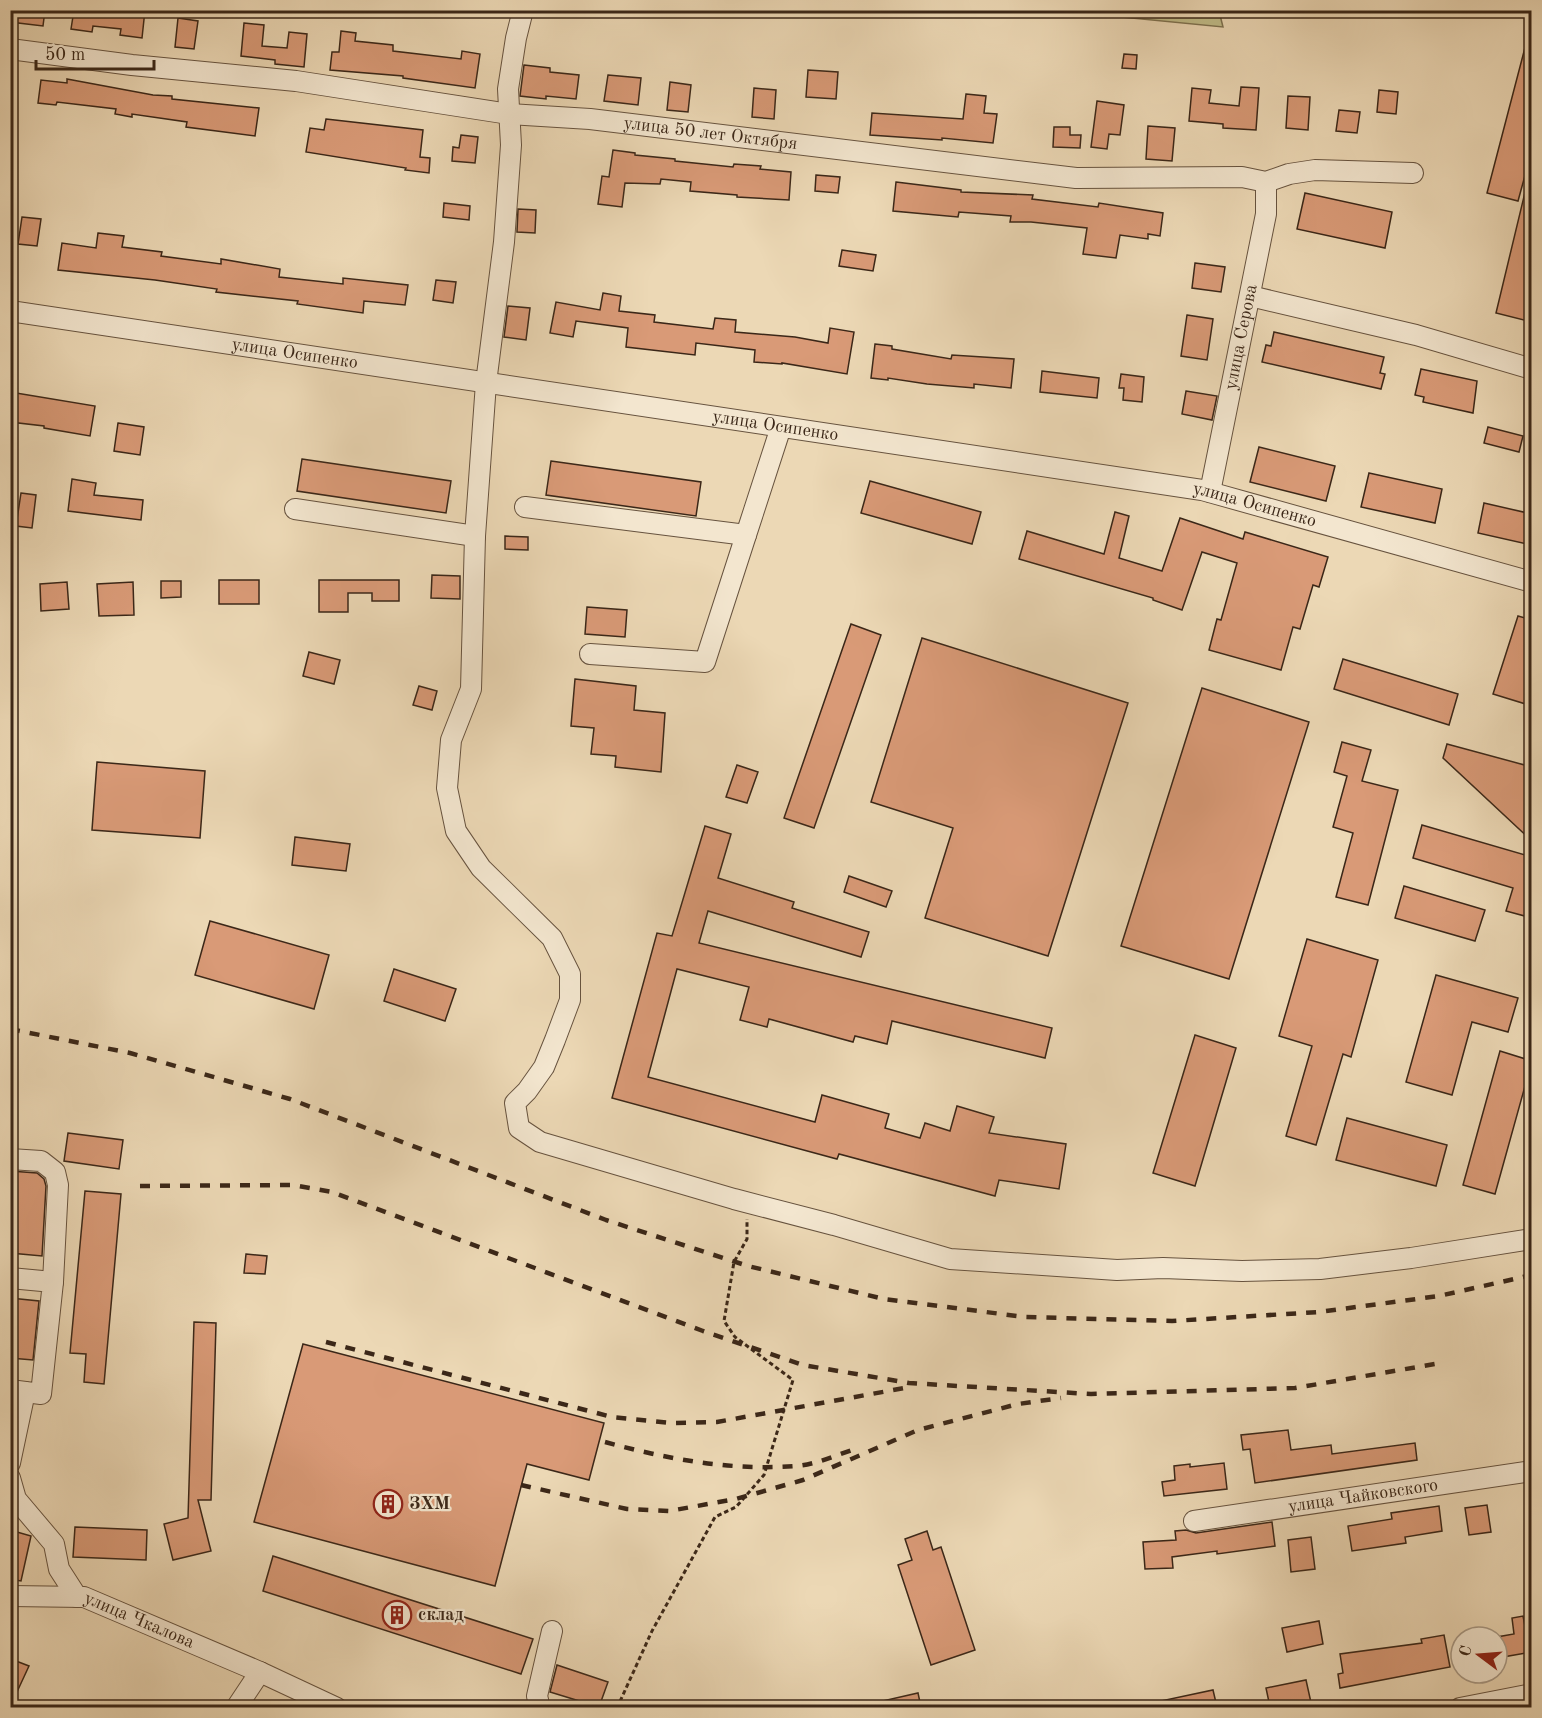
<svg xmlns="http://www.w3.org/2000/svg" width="1542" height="1718" font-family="'Old Standard TT',serif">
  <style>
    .green { fill: #c0bc88; stroke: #7e7250; stroke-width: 1.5 }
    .building { fill: #d99a77; stroke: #3b2718; stroke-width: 1.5 }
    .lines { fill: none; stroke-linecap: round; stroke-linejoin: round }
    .minor-casing { stroke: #67533f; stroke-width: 22 }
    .path { stroke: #3b2718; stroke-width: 3; stroke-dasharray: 4.5 3; stroke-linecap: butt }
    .minor { stroke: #f3e6cf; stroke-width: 20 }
    .rail { stroke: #3b2718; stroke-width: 4.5; stroke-dasharray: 10 10; stroke-linecap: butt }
    .labels { text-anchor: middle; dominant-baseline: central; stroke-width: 4.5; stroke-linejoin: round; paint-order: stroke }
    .street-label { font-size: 18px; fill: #3b2718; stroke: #f3e6cf }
    .poi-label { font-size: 18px; font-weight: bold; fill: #3b2718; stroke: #f3e6cf; text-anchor: start }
  </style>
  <rect width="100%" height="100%" fill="#ecd8b5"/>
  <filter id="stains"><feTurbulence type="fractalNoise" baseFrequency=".00333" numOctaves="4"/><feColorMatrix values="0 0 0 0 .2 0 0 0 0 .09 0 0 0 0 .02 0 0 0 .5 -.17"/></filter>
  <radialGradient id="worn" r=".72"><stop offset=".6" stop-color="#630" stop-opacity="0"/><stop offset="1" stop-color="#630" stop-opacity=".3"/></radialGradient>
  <path class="green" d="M1060,11H1219L1223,27Z"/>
  <g class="building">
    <path d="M10,10H45L43,26L10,22Z"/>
    <path d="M74,10H98L132,15V10H145L142,38L120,35L121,29L93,26L92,32L71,29Z"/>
    <path d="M178,18L198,21L194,49L175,47Z"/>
    <path d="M244,23L264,25L262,46L287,48L289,32L307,34L304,67L275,64V60L241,56Z"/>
    <path d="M341,31L356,33L355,41L393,45V51L461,59L462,51L480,54L475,88L403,78V76L330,70L332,52H339Z"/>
    <path d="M1527,40L1532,41V150L1518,201L1487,193Z"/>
    <path d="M1124,54L1137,55L1136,69L1122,68Z"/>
    <path d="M524,65L550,68V72L579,75L576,99L546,96V99L520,96Z"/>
    <path d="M808,70L838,72L836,99L806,97Z"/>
    <path d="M608,75L641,78L638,105L604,101Z"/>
    <path d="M67,79L153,95L172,96V99L259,108L255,136L186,127L187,122L132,114V117L115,114L116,109L57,102L56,105L38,103L41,80L67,83Z"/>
    <path d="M670,82L691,85L688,112L667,110Z"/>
    <path d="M1241,87L1259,88L1256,130L1223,128V124L1189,121L1192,88L1211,90L1209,103L1239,106Z"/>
    <path d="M754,88L776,90L774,119L752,117Z"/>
    <path d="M1379,90L1398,92L1396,114L1377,112Z"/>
    <path d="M966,94L986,96L984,113L997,114L993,143L942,138V140L870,135L872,113L963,119Z"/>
    <path d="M1288,96L1310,97L1308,130L1286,128Z"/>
    <path d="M1097,101L1124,105L1120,135L1109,134L1107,149L1091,147Z"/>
    <path d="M1339,110L1360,112L1357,133L1336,131Z"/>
    <path d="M326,119L423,130L420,157L430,158L429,173L405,170L406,168L306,152L310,128L324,130Z"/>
    <path d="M1148,126L1175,128L1172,161L1146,159Z"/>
    <path d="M1054,127H1070V135H1081L1080,148L1053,147Z"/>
    <path d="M461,135L478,137L475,163L452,161L453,147L459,148Z"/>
    <path d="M613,150L635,153V155L675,159V161L733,167L734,164L761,166L760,169L791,172L789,200L737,197V195L690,191L691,182L661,179L660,184L625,183L622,207L598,204L602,176L609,177Z"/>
    <path d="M816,175L840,177L838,193L815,191Z"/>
    <path d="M896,182L961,190V192L1033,195L1032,199L1098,207L1099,203L1163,213L1160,236L1148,234V239L1120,235L1116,258L1083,254L1087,228L1031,222H1010L1011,216L959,212L958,217L893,211Z"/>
    <path d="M1527,184L1532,185V322L1496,313Z"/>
    <path d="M1305,193L1392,212L1385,248L1297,229Z"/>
    <path d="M444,203L470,206L469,220L443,217Z"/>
    <path d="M518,209L536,210L535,233L517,232Z"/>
    <path d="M22,217L41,219L37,246L18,244Z"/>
    <path d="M98,233L124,236L122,247L162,252L161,256L221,264V259L280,269L279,277L343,284V278L408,285L405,305L364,301L363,313L297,304L298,301L216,292L217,289L155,280L58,270L62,243L96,248Z"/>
    <path d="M842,250L876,255L873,271L839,266Z"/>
    <path d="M1195,263L1225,267L1221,292L1192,288Z"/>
    <path d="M436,280L456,282L453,303L433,300Z"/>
    <path d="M603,293L621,296L619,311L655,315L654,322L713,329L715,318L736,320L735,332L795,337L828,343L830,328L854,332L847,374L782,363V364L754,362L755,350L696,343L695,355L626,347L628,328L576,321L573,337L550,333L556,302L600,310Z"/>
    <path d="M508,306L530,308L526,340L504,337Z"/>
    <path d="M1187,315L1213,319L1207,360L1181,356Z"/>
    <path d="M1274,332L1384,357L1380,373L1385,374L1381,389L1262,362L1266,345L1271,346Z"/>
    <path d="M875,344L892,346V349L951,359L952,355L1014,359L1011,388L974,384V388L927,384L888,378V380L871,378Z"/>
    <path d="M1421,369L1477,381L1473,413L1423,402L1424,397L1415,395Z"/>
    <path d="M1042,371L1099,378L1097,398L1040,392Z"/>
    <path d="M1121,374L1144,377L1142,402L1123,400L1124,388H1119Z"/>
    <path d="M1186,391L1217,396L1212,420L1182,414Z"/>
    <path d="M10,392L95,406L90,436L44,428V426L10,422Z"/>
    <path d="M118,423L144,427L140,455L114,451Z"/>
    <path d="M1488,427L1523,436L1519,452L1484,443Z"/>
    <path d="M1259,447L1335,466L1326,501L1250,482Z"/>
    <path d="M302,459L451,481L446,513L297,491Z"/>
    <path d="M551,461L701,482L696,516L546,495Z"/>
    <path d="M1369,473L1442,489L1435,523L1361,507Z"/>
    <path d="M72,479L96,483L94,495L143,500L141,520L68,511Z"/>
    <path d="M870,481L981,512L972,544L861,513Z"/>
    <path d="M21,493L36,495L32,528L16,526Z"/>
    <path d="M1484,503L1532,514V545L1478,533Z"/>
    <path d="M1115,512L1129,516L1119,558L1162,571L1180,518L1243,539L1245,532L1328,557L1319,587L1313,585L1300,629L1293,627L1281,670L1209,650L1217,619L1221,620L1237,563L1202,552L1182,610L1153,600V598L1019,559L1027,531L1104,554Z"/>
    <path d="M505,536L528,537V550L505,549Z"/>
    <path d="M432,575L460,576V599L431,598Z"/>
    <rect x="219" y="580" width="40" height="24"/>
    <path d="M319,580H399V601H372V593H348V612H319Z"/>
    <path d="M161,581H181V597L161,598Z"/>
    <path d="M67,582L69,609L41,611L40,584Z"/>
    <path d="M133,582L134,615L99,616L97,584Z"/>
    <path d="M587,607L627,610L625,637L585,634Z"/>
    <path d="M1518,616L1532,620V706L1493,694Z"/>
    <path d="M851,624L881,635L814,828L784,818Z"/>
    <path d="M922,638L1128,703L1048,956L925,918L953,828L871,802Z"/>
    <path d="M309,652L340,660L334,684L303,676Z"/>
    <path d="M1343,659L1458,694L1449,725L1334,689Z"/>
    <path d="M575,679L636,686L634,710L665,713L661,772L615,767L616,756L591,754L594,728L571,726Z"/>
    <path d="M419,686L437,691L432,710L413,705Z"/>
    <path d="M1202,688L1309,722L1229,979L1121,946Z"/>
    <path d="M1342,742L1371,750L1362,781L1398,790L1368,905L1336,897L1353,833L1333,827L1347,776L1334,772Z"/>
    <path d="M1447,744L1532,767V841L1443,758Z"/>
    <path d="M97,762L205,771L200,838L92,830Z"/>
    <path d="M737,765L758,772L747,803L726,797Z"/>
    <path d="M1422,825L1532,857V918L1506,911L1513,888L1413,858Z"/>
    <path d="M705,826L731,834L718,878L794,902L792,908L869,932L861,957L708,911L699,943L1052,1028L1045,1058L892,1021L887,1044L855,1036L853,1042L769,1019L767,1027L740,1020L749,987L677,969L648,1077L815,1122L822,1095L889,1114L885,1128L920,1138L925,1123L950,1131L957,1106L994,1117L989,1133L1066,1144L1059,1189L999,1180L995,1196L839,1154L837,1159L612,1098L657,933L672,936Z"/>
    <path d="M295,837L350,844L346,871L292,865Z"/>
    <path d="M849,876L892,891L886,907L844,892Z"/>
    <path d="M1404,886L1485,910L1475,941L1395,918Z"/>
    <path d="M210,921L329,955L314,1009L195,975Z"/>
    <path d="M1307,939L1378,960L1351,1057L1343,1054L1316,1145L1286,1136L1312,1046L1279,1036Z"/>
    <path d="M394,969L456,989L445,1021L384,1001Z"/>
    <path d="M1436,975L1518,998L1508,1032L1472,1022L1452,1095L1406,1082Z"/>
    <path d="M1195,1035L1236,1048L1195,1186L1153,1173Z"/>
    <path d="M1500,1051L1532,1061L1495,1194L1463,1185Z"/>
    <path d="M1347,1118L1447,1145L1436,1186L1336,1160Z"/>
    <path d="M68,1133L123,1140L119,1169L64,1161Z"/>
    <path d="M10,1171L37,1173L44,1179L46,1186L42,1256L10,1253Z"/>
    <path d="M85,1191L121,1194L104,1384L84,1382L86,1354L70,1353Z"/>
    <path d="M246,1254L267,1256L265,1274L244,1273Z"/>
    <path d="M10,1298L39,1301L33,1360L10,1358Z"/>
    <path d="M194,1322L216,1323L211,1500H198L211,1551L173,1560L164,1524L188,1518Z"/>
    <path d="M303,1344L604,1423L589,1480L527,1464L495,1586L254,1522Z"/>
    <path d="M1288,1430L1291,1450L1331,1445L1332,1454L1415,1443L1417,1460L1255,1483L1250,1449L1243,1450L1241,1435Z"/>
    <path d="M1224,1463L1227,1489L1164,1496L1162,1482L1175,1480L1174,1466L1190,1464V1467Z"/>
    <path d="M1487,1505L1491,1532L1469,1535L1465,1508Z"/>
    <path d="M1439,1506L1442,1531L1405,1537L1406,1543L1352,1551L1348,1526L1392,1519L1391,1513Z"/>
    <path d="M1272,1522L1275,1546L1217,1554V1551L1172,1557L1173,1568L1145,1569L1143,1542L1176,1540L1175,1531L1186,1530L1196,1533Z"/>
    <path d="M75,1527L147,1530L146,1560L73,1557Z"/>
    <path d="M10,1530L31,1536L21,1581L10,1579Z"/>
    <path d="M927,1531L933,1550L941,1547L975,1650L931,1665L898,1565L912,1560L905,1539Z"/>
    <path d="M1311,1537L1315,1569L1291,1572L1288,1540Z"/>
    <path d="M273,1556L533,1639L521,1674L263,1591Z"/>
    <path d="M1523,1616L1525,1626L1532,1624V1652L1497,1658V1637L1514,1634L1512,1618Z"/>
    <path d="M1319,1621L1323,1644L1287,1652L1282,1628Z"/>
    <path d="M1444,1635L1450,1667L1340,1688L1338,1674L1343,1673L1340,1654L1422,1643L1421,1639Z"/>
    <path d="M16,1661L29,1666L10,1707V1676Z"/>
    <path d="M557,1665L608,1682L599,1707L550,1692Z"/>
    <path d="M1306,1680L1312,1707H1270L1266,1688Z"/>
    <path d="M1213,1690L1217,1707H1156V1702Z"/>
    <path d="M918,1693L921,1707H878V1702Z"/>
  </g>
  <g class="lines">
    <g class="minor-casing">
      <g id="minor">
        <path d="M523,10L516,38L508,89L511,145L504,242L486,383L475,536L471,689L451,740L447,788L456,831L481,868L552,938L570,974V1000L555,1040L544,1067L527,1091L515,1103L519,1128L540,1142L734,1199L834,1225L950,1259L1117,1270L1163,1268L1242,1271L1320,1269L1411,1258L1532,1239"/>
        <path id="s1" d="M10,49L132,65L296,81L509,114L590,119L1076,178L1242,177L1266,182L1289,174L1315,170L1413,173"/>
        <path d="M1250,296L1416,335L1532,369"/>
        <path id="s2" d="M10,311L1202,490L1532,582"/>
        <path id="s3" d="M1210,492L1266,214V182"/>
        <path d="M525,507L746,535L781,427"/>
        <path d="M295,509L475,536"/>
        <path d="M590,654L705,662L746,535"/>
        <path d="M10,1159L41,1161L55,1172L58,1185L53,1282"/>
        <path d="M10,1278L53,1282L41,1394L10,1390"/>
        <path d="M10,1463L25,1392"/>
        <path d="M10,1478L16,1499L54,1544L59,1569L77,1597"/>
        <path id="s4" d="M1194,1521L1532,1471"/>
        <path id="s5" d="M10,1596L84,1597L260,1672L337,1708"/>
        <path d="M236,1708L260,1672"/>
        <path d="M540,1708L537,1696L552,1631"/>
        <path d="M1460,1708L1532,1694"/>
      </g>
    </g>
    <path class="path" d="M617,1708L652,1631L715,1517L736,1507L764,1475L793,1380L735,1337L724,1321L734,1262L747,1239V1219"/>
    <use href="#minor" class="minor"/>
    <g class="rail">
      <path d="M10,1029L130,1053L290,1099L606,1220L748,1266L884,1299L1025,1317L1172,1321L1319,1312L1439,1296L1532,1275"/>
      <path d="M140,1186L293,1185L332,1192L703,1331L803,1365L909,1383L1091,1394L1295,1388L1435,1364"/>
      <path d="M326,1342L612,1417L672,1423L717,1422L910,1387"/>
      <path d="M605,1442C667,1459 731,1471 796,1466C815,1465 839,1454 858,1448"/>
      <path d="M521,1485L627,1509L669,1511L736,1499L803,1480L918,1430L1018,1404L1061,1398"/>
    </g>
  </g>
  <defs>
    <g id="building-ring" transform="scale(1.5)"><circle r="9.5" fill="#f3e6cf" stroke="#8f2418" stroke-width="1.5"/><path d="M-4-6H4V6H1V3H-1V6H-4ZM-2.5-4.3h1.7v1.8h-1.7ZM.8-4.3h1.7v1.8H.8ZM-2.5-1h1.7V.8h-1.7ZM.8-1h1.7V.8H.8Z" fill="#8f2418"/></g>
  </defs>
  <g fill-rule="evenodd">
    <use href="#building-ring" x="388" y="1504"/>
    <use href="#building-ring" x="397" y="1615"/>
  </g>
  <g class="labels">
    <g class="street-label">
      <text stroke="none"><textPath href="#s1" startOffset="706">улица 50 лет Октября</textPath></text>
      <text stroke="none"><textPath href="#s3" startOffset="158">улица Серова</textPath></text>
      <text stroke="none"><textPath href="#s2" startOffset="288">улица Осипенко</textPath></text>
      <text stroke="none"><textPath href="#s2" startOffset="774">улица Осипенко</textPath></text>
      <text stroke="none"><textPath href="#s2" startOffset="1260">улица Осипенко</textPath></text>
      <text stroke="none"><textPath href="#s4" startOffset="171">улица Чайковского</textPath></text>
      <text stroke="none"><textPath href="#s5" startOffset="134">улица Чкалова</textPath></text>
    </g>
    <g class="poi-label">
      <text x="409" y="1504">ЗХМ</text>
      <text x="418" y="1615">склад</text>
    </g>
  </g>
  <rect width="1542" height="1718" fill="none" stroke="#ecd8b5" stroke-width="36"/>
  <rect x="12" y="12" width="1518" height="1694" fill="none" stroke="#3b2718" stroke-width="3"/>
  <rect x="18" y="18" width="1506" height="1682" fill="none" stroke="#3b2718" stroke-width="1.5"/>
  <g transform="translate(1479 1655) rotate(286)"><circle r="28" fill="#f3e6cf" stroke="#a99a86" stroke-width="1.5"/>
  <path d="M0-4.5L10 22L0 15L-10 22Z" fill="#8f2418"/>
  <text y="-9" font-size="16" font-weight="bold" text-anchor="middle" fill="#3b2718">С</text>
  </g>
  <path d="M36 60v9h118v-9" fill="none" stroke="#3b2718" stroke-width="3"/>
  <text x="45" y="60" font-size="18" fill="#3b2718" stroke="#f3e6cf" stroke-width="4.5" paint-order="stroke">50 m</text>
  <rect width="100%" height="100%" filter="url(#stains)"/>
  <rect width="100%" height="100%" fill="url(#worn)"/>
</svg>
